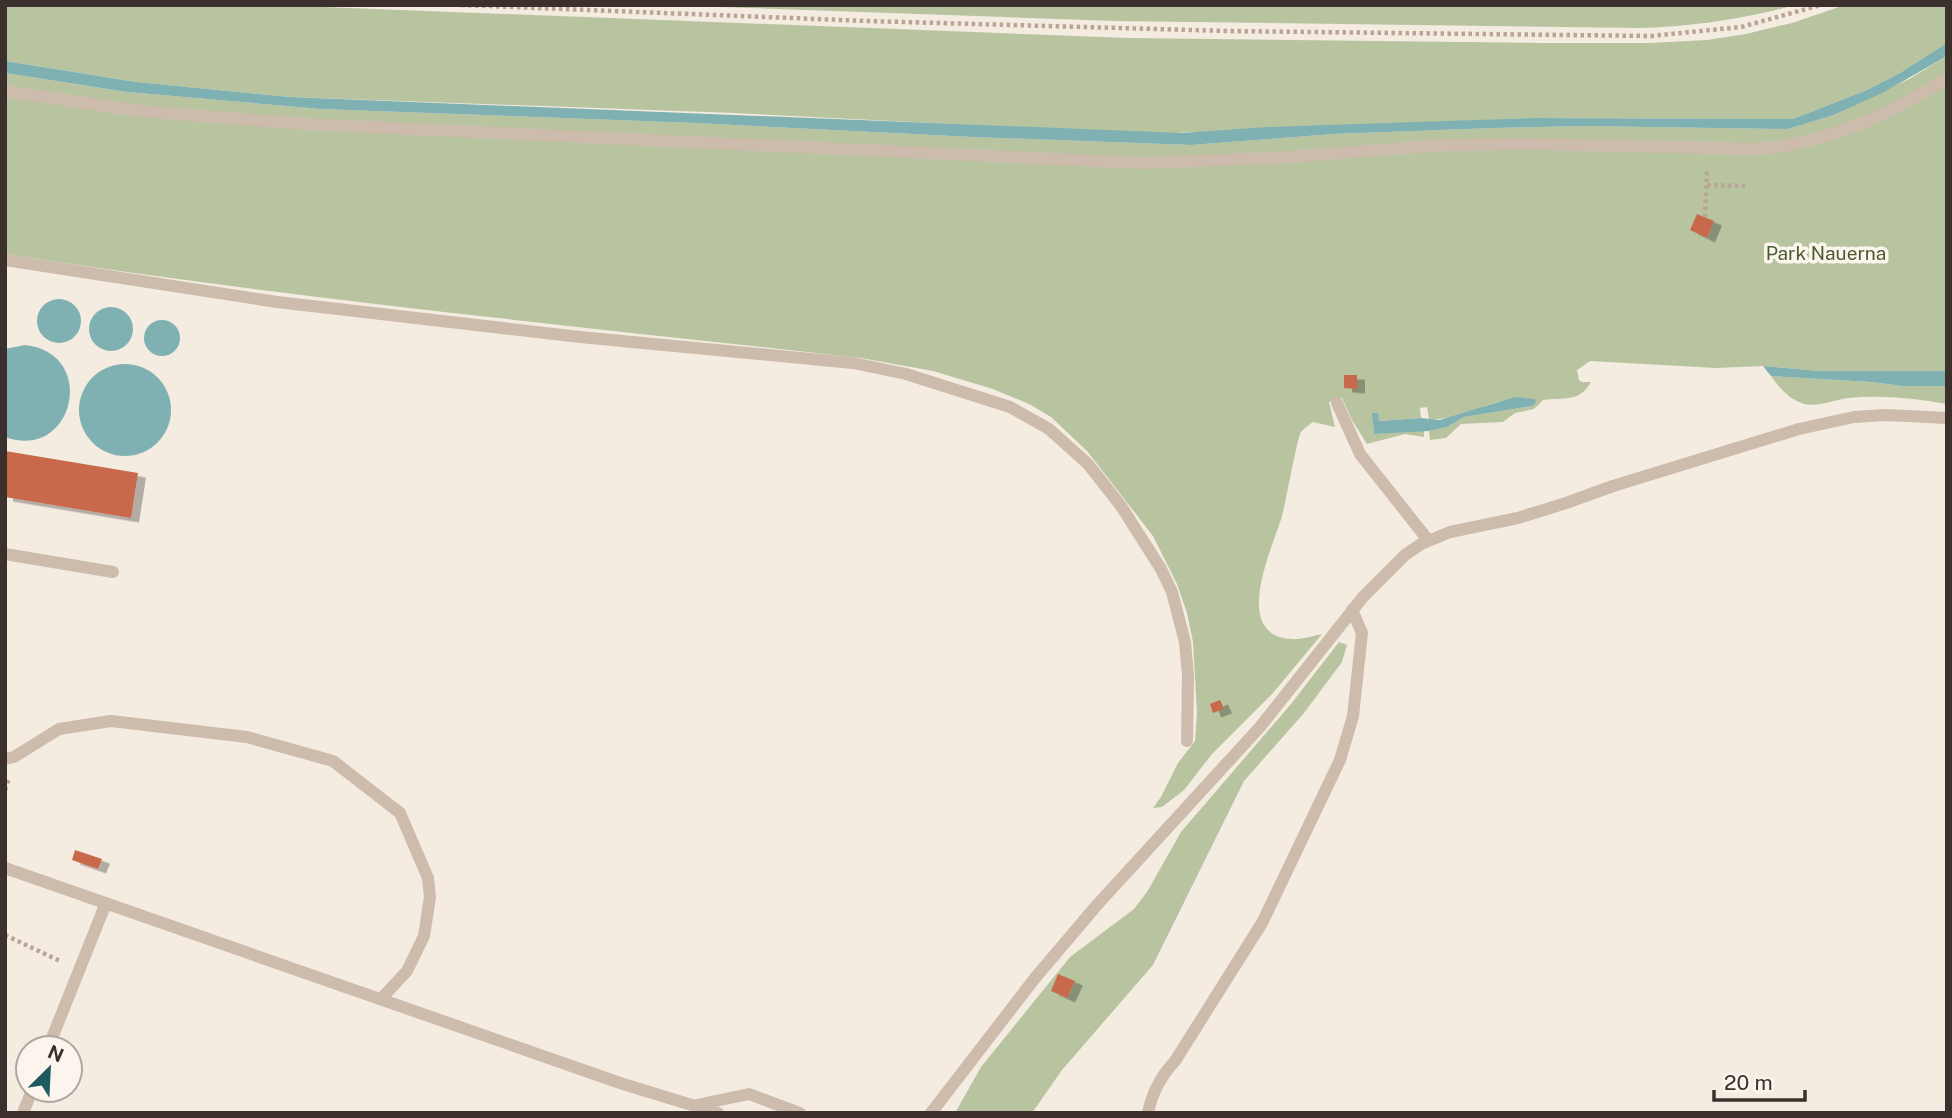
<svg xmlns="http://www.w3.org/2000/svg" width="1952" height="1118" font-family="'Public Sans',sans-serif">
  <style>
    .green { fill: #b8c4a0 }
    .water { fill: #7fb0b2 }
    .building { fill: #c8694b; filter: url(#shadow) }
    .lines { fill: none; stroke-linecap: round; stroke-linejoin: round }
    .path { stroke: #b9a596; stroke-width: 4.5; stroke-dasharray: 3.5 3.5; stroke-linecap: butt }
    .service { stroke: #cdbbac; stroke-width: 12 }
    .labels { text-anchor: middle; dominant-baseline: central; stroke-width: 7; stroke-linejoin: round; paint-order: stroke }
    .park-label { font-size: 19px; fill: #4a5a2e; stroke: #fbf5ee }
  </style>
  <defs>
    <filter id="shadow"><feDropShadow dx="8" dy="4.5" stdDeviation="0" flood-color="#0004"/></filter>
  </defs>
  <rect width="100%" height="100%" fill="#f4ebe1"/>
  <g class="green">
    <path d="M5,5H272L1129,38L1540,43H1651L1707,40L1746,34L1792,23L1845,5H1947V43L1900,73L1867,90L1793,119L1533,118L1150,134L733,113L290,97L136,82L5,61Z"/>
    <path d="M663,5H1795C1744,19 1693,26 1641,28L1114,21Z"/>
    <path d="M1947,56V371H1818L1763,366L1716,368L1590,361L1577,370L1579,380L1582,382H1591C1579,403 1564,397 1543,400L1534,409L1515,413L1503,422L1461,424L1446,438L1430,440L1429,431L1447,427L1464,417L1532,406L1535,400C1499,391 1467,422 1429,419L1427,407L1420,408L1421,418L1378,421L1373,413L1374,434L1424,430V437L1405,434L1367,444L1352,420L1342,398L1329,402L1335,427L1313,422C1309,425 1304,428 1301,432C1297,438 1286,502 1282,516C1273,547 1230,635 1291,639C1301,640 1312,636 1322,634L1273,693L1212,754L1184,790L1162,807L1153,808L1161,797L1178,763L1195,741L1197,713L1193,642L1187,613L1177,584L1153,536L1087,451L1051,417L1029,404L993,389L933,371L861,358C575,326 289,298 5,254V73L127,92L320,109L695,123L972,137L1191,145L1333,134L1494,128L1584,126L1788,129L1834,115L1911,78Z"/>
    <path d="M1771,376L1871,382L1903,386H1947V404C1914,398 1881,395 1848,398C1834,400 1818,407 1804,404C1788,399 1780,388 1771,376Z"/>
    <path d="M1339,642L1347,645L1342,662L1304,713L1244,781L1153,965L1062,1070L1032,1113H955L981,1067L1070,957L1134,909L1147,892L1181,832L1291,704Z"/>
  </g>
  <g class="water">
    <path d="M1947,43V56L1884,92L1834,115L1788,129L1584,126L1494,128L1333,134L1191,145L972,137L695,123L320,109L127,92L5,73V61L136,82L290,97L1182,133L1267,127L1533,118L1793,119L1867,90L1900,73Z"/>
    <circle cx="59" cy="321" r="22"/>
    <circle cx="111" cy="329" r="22"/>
    <circle cx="162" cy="338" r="18"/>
    <path d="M25,345C99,353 74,462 5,437V349Z"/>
    <circle cx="125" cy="410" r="46"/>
    <path d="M1763,366L1818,371H1947V386H1903L1871,382L1771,376Z"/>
    <path d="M1515,397L1535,399L1536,402L1532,406L1464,417L1447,427L1429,431L1374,434L1372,413H1378L1379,421L1421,418L1440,420Z"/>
  </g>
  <g class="building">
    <path d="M1697,214L1714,221L1707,238L1690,230Z"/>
    <path d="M1344,375H1357V389L1344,388Z"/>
    <path d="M5,451L138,473L131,518L5,497Z"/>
    <path d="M1220,700L1224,709L1213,713L1210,704Z"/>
    <path d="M75,850L102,859L98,869L72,860Z"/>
    <path d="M1058,974L1075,981L1067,998L1051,991Z"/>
  </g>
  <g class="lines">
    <g class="path">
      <path d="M461,5L867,21L1228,31L1651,36L1741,27L1821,5"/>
      <path d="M1707,185L1745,186"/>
      <path d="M1705,217L1707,169"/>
      <path d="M5,790L9,778"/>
      <path d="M5,935L60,961"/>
    </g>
    <g class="service">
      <path d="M5,91L139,111L304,124L1141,163L1275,158L1446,145L1535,144L1757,149C1825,144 1890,115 1947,78"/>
      <path d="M5,260L277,302L580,337L853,363L906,374L1010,407L1049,429L1088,464L1121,506L1161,569L1172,592L1185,642L1188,675L1187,741"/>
      <path d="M1337,403L1360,454L1428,540"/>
      <path d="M5,554L113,572"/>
      <path d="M5,759L14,757L59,729L111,721L247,737L333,761L400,813L428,878L430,897L424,936L407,971L381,999"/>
      <path d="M5,868L623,1084L718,1113"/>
      <path d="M48,1048L106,903"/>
      <path d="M697,1105L749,1094L800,1113"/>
      <path d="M23,1113L32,1090"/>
      <path d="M931,1113L1035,978L1097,905L1260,727L1363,597L1405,555L1421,544L1450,532L1518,518L1566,503L1613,486L1799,429L1854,417L1885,415L1947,418"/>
      <path d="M1148,1113C1152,1092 1161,1076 1175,1061L1262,923L1340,760L1353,716L1362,633L1352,610"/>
    </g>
  </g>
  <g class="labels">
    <g class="park-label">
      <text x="1826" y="253">Park Nauerna</text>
    </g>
  </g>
  <rect width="1952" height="1118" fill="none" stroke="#3b302b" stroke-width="14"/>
  <g transform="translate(49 1069) rotate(24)"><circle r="33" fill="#fbf5ee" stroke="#aea6a0" stroke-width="2"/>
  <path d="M0-5L12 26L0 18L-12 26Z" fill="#1f5a5e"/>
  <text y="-10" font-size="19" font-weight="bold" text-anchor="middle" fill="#3b302b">N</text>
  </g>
  <path d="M1714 1090v10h91v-10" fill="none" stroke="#3b302b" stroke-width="3.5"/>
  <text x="1724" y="1090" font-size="21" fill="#3b302b" stroke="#fbf5ee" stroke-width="5" paint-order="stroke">20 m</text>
</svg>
